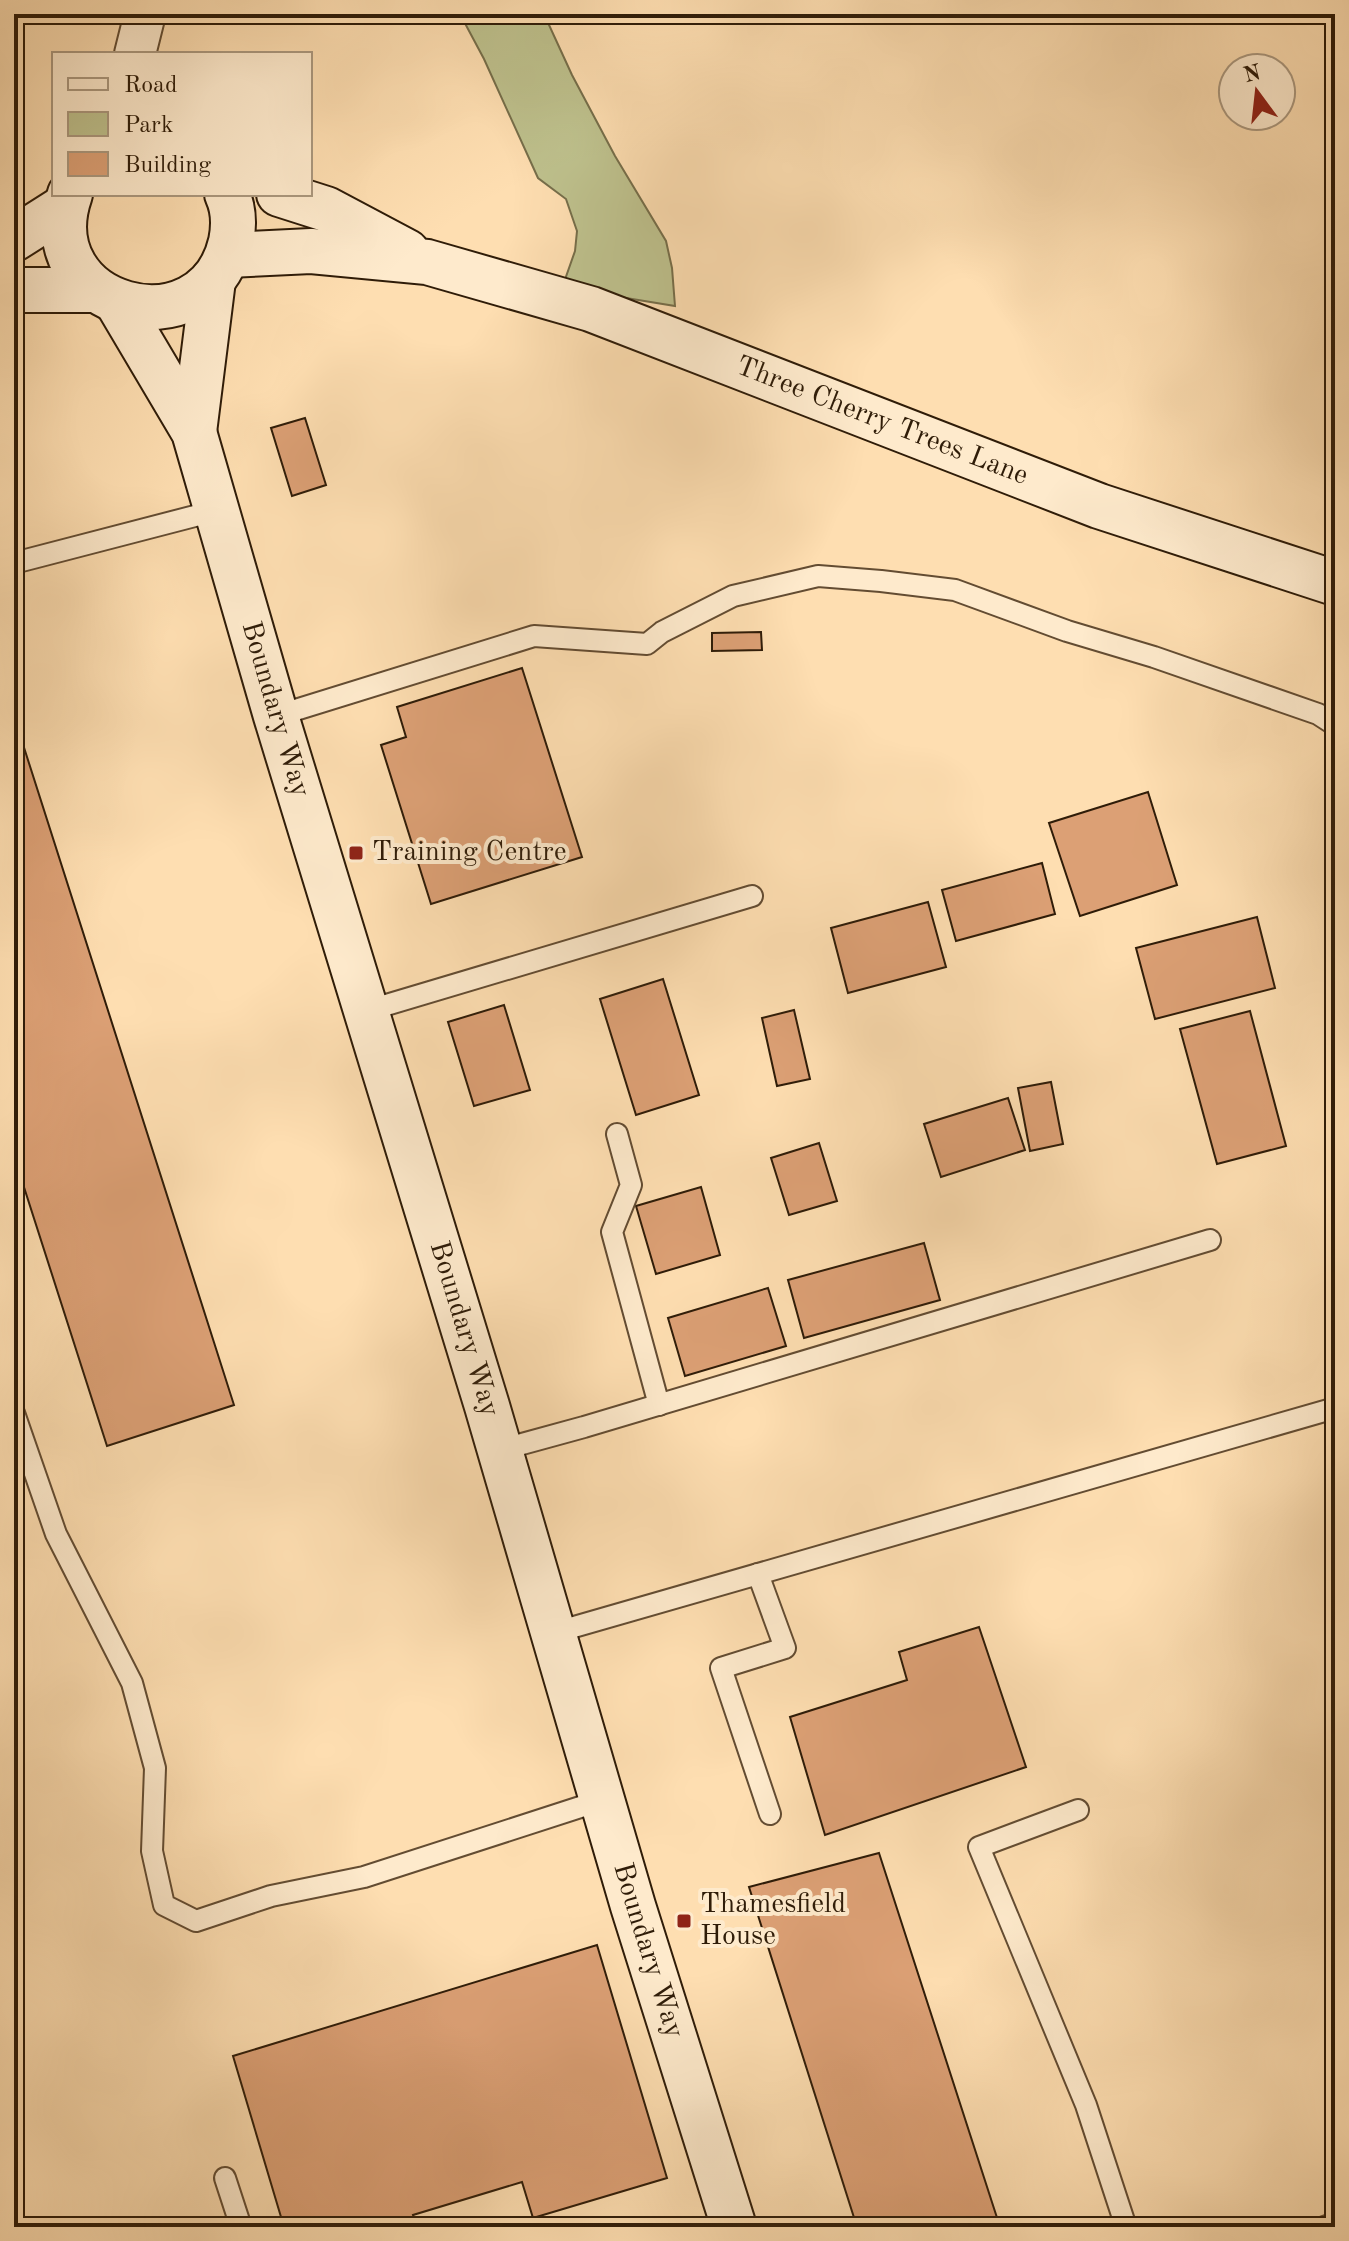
<svg xmlns="http://www.w3.org/2000/svg" width="1349" height="2241" font-family="'Old Standard TT',serif">
  <style>
    .green { fill: #bec18d; stroke: #766e4a; stroke-width: 2 }
    .building { fill: #dca075; stroke: #2f1c08; stroke-width: 2 }
    .lines { fill: none; stroke-linecap: round; stroke-linejoin: round }
    .lane-casing { stroke: #634c32; stroke-width: 24 }
    .street-casing { stroke: #634c32; stroke-width: 44 }
    .secondary-casing { stroke: #2f1c08; stroke-width: 48 }
    .lane { stroke: #feeacc; stroke-width: 20 }
    .street { stroke: #feeacc; stroke-width: 40 }
    .secondary { stroke: #feeacc; stroke-width: 44 }
    .poi-dot { fill: #8f2418; stroke: #feeacc; stroke-width: 3 }
    .labels { text-anchor: middle; dominant-baseline: central; stroke-width: 8; stroke-linejoin: round; paint-order: stroke }
    .street-label { font-size: 28px; fill: #2f1c08; stroke: #feeacc }
    .poi-label { font-size: 28px; fill: #2f1c08; stroke: #feeacc; text-anchor: start }
  </style>
  <rect width="100%" height="100%" fill="#fedeb1"/>
  <filter id="stains"><feTurbulence type="fractalNoise" baseFrequency=".0025" numOctaves="4"/><feColorMatrix values="0 0 0 0 .2 0 0 0 0 .09 0 0 0 0 .02 0 0 0 .5 -.17"/></filter>
  <radialGradient id="worn" r=".72"><stop offset=".6" stop-color="#630" stop-opacity="0"/><stop offset="1" stop-color="#630" stop-opacity=".3"/></radialGradient>
  <path class="green" d="M460,14H544L572,75L615,156L666,241L672,268L675,306L620,297L561,291L575,251L577,231L566,199L538,178L484,59Z"/>
  <g class="building">
    <path d="M305,418L326,485L292,496L271,428Z"/>
    <path d="M761,632L762,650L712,651V633Z"/>
    <path d="M522,668L582,857L431,904L381,745L406,737L397,707Z"/>
    <path d="M20,735L234,1405L107,1446L14,1156V737Z"/>
    <path d="M1148,792L1177,885L1080,916L1049,823Z"/>
    <path d="M1042,863L1055,914L956,941L942,890Z"/>
    <path d="M928,902L946,967L848,993L831,928Z"/>
    <path d="M1257,917L1275,988L1155,1019L1136,948Z"/>
    <path d="M663,979L699,1095L636,1115L600,999Z"/>
    <path d="M504,1005L530,1090L474,1106L448,1022Z"/>
    <path d="M794,1010L810,1079L777,1086L762,1018Z"/>
    <path d="M1250,1011L1286,1146L1217,1164L1180,1029Z"/>
    <path d="M1051,1082L1063,1144L1030,1151L1018,1088Z"/>
    <path d="M1008,1098L1025,1150L941,1177L924,1124Z"/>
    <path d="M819,1143L837,1201L789,1215L771,1158Z"/>
    <path d="M701,1187L720,1255L656,1274L636,1206Z"/>
    <path d="M924,1243L940,1300L804,1338L788,1280Z"/>
    <path d="M768,1288L786,1346L685,1376L668,1318Z"/>
    <path d="M979,1627L1026,1767L825,1835L790,1717L907,1680L899,1652Z"/>
    <path d="M879,1853L1000,2227H857L749,1887Z"/>
    <path d="M597,1945L667,2178L533,2218L522,2182L413,2215L417,2227H284L233,2056Z"/>
  </g>
  <g class="lines">
    <g class="lane-casing">
      <g id="lane">
        <path d="M14,563L218,510"/>
        <path d="M276,716L534,636L647,644L662,632L733,596L818,576L881,581L955,590L1067,631L1154,657L1318,714L1335,725"/>
        <path d="M366,1011L752,896"/>
        <path d="M617,1134L631,1185L612,1232L659,1405"/>
        <path d="M14,1413L56,1534L132,1683L155,1768L152,1851L164,1905L196,1921L271,1896L364,1877L602,1800"/>
        <path d="M500,1450L584,1427L1210,1240"/>
        <path d="M758,1574L785,1648L721,1668L770,1814"/>
        <path d="M553,1633L1335,1408"/>
        <path d="M1078,1810L979,1847L1086,2105L1126,2227"/>
        <path d="M225,2178L241,2227"/>
        <path d="M1324,2227L1335,2223"/>
      </g>
    </g>
    <g class="street-casing">
      <path id="street" d="M135,54L145,14"/>
    </g>
    <g class="secondary-casing">
      <g id="secondary">
        <path d="M70,194C30,309 205,355 231,242C234,227 234,209 227,194"/>
        <path d="M279,194L326,209L407,252"/>
        <path d="M14,239L66,206"/>
        <path id="s1" d="M228,255L311,251L427,262L591,309L1099,506L1335,583"/>
        <path d="M14,290H96"/>
        <path id="s2" d="M117,302L194,432L276,716L487,1406L633,1906L734,2227"/>
        <path d="M194,432L213,280"/>
      </g>
    </g>
    <use href="#lane" class="lane"/>
    <use href="#street" class="street"/>
    <use href="#secondary" class="secondary"/>
  </g>
  <g class="poi-dot">
    <rect x="348" y="845" width="16" height="16" rx="4"/>
    <rect x="676" y="1913" width="16" height="16" rx="4"/>
  </g>
  <g class="labels">
    <g class="street-label">
      <text stroke="none"><textPath href="#s1" startOffset="682">Three Cherry Trees Lane</textPath></text>
      <text stroke="none"><textPath href="#s2" startOffset="440">Boundary Way</textPath></text>
      <text stroke="none"><textPath href="#s2" startOffset="1088">Boundary Way</textPath></text>
      <text stroke="none"><textPath href="#s2" startOffset="1736">Boundary Way</textPath></text>
    </g>
    <g class="poi-label">
      <text x="372" y="853">Training Centre</text>
      <text x="700" y="1905">Thamesfield<tspan x="700" dy="32">House</tspan></text>
    </g>
  </g>
  <rect width="1349" height="2241" fill="none" stroke="#fedeb1" stroke-width="48"/>
  <rect x="16" y="16" width="1317" height="2209" fill="none" stroke="#2f1c08" stroke-width="4"/>
  <rect x="24" y="24" width="1301" height="2193" fill="none" stroke="#2f1c08" stroke-width="2"/>
  <rect x="52" y="52" width="260" height="144" fill="#feeacc" stroke="#ab987e" stroke-width="2"/>
  <rect x="68" y="78" width="40" height="12" fill="#feeacc" stroke="#ab987e" stroke-width="2"/>
  <text x="124" y="92" font-size="24" fill="#2f1c08">Road</text>
  <rect x="68" y="112" width="40" height="24" fill="#bec18d" stroke="#ab987e" stroke-width="2"/>
  <text x="124" y="132" font-size="24" fill="#2f1c08">Park</text>
  <rect x="68" y="152" width="40" height="24" fill="#dca075" stroke="#ab987e" stroke-width="2"/>
  <text x="124" y="172" font-size="24" fill="#2f1c08">Building</text>
  <g transform="translate(1257 92) rotate(345)"><circle r="38" fill="#feeacc" stroke="#ab987e" stroke-width="2"/>
  <path d="M0-6L14 30L0 20L-14 30Z" fill="#8f2418"/>
  <text y="-12" font-size="22" font-weight="bold" text-anchor="middle" fill="#2f1c08">N</text>
  </g>
  <rect width="100%" height="100%" filter="url(#stains)"/>
  <rect width="100%" height="100%" fill="url(#worn)"/>
</svg>
